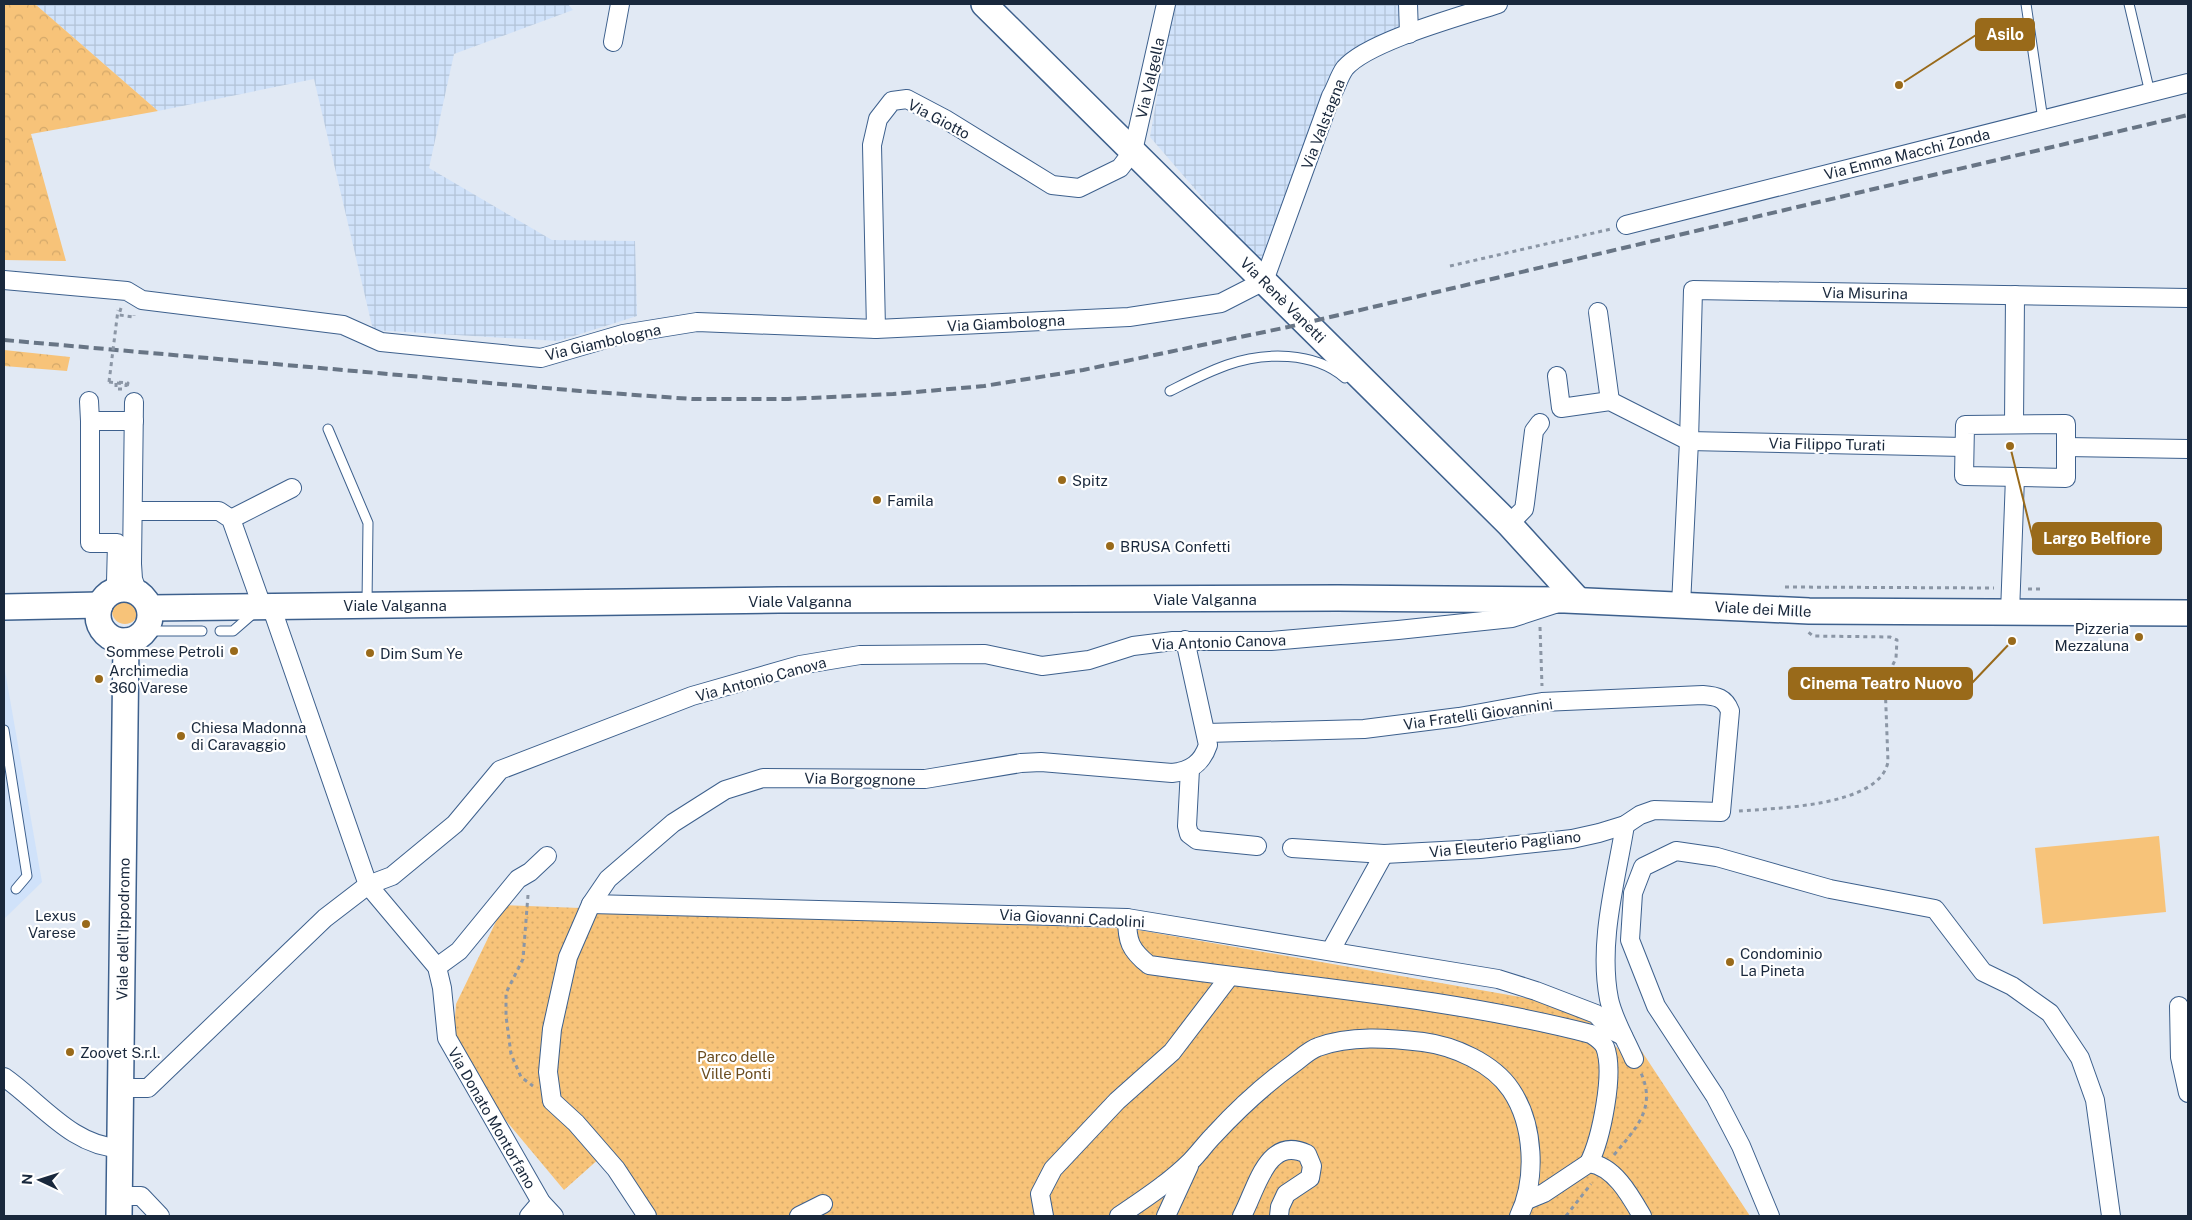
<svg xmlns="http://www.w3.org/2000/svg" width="2192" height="1220" font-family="'Public Sans',sans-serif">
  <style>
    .built { fill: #d0e2fa }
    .industrial { fill: url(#industrial-grid) }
    .grass { fill: #f7c379 }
    .forest { fill: url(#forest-crowns) }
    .park { fill: url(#park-dots) }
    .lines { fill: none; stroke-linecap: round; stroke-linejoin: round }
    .lane-casing { stroke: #3d608d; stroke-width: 11 }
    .street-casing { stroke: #3d608d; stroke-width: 20 }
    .secondary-casing { stroke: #3d608d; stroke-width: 28 }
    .path { stroke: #8b96a5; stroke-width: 3; stroke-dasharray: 4 4; stroke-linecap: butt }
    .lane { stroke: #fff; stroke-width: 9 }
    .street { stroke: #fff; stroke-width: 18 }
    .secondary { stroke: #fff; stroke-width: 25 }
    .rail { stroke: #687585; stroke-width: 4; stroke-dasharray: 10 5; stroke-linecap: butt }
    .path-bridge { stroke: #8b96a5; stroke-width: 3; stroke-dasharray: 4 4; stroke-linecap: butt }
    .poi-dot { fill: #996a1a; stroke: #fff; stroke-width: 2 }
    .labels { text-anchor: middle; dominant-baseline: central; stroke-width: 4.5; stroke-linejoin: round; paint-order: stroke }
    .street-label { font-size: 15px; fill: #19283c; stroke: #fff }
    .poi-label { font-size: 15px; fill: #19283c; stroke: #fff; text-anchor: start }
    .park-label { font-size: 15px; fill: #6a4c1f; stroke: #fff }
    .leader { fill: none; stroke: #996a1a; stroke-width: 2 }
    .callout-dot { fill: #996a1a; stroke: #fff; stroke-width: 2 }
    .callout { fill: #996a1a; stroke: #996a1a; stroke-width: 2 }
    .callout-label { font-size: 16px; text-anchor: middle; font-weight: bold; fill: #fff }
  </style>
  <defs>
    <pattern id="industrial-grid" width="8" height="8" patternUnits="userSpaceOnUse" patternTransform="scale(1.25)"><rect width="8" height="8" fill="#d0e2fa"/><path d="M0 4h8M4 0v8" fill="none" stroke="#b2c2d7"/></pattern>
    <pattern id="forest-crowns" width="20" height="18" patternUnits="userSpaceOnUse" patternTransform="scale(1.25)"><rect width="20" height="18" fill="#f7c379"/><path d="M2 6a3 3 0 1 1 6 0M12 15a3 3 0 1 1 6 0" fill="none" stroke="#d3a86a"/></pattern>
    <pattern id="park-dots" width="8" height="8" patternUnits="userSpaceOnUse" patternTransform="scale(1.25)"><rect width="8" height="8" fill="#f7c379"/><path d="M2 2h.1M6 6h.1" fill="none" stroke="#d3a86a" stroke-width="1.8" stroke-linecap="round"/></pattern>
  </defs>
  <rect width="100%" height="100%" fill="#e1e9f4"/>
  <path class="built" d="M4,665L42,882L4,919Z"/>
  <g class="industrial">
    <path d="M35,4H568L573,10L454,54L429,168L552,240L635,241L637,316L558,341L373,330L314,79L158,111Z"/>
    <path d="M1173,4H1403L1404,34L1348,60L1265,270L1150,137Z"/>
  </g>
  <g class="grass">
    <circle cx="125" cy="611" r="13"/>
    <path d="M2159,836L2166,912L2043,924L2035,848Z"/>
  </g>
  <g class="forest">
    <path d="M4,4H35L158,111L31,134L66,261L4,260Z"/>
    <path d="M4,350L70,357L67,371L4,366Z"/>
  </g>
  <path class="park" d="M504,905L1133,929L1532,999L1593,1022L1619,1050L1635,1041L1750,1216H654L610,1149L564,1190L452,1056L456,1004Z"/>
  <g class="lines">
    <g class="lane-casing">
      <g id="lane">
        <path d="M2026,4L2043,120"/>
        <path d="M2129,4L2150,93"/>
        <path d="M1170,391C1188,382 1207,372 1227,365C1264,352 1314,351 1345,378"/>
        <path d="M328,429L368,523L367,603"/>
        <path d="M146,631H202"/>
        <path d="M220,631H233L255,612"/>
        <path d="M4,730L27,876L16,889"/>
      </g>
    </g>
    <g class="street-casing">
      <g id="street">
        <path d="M1408,4L1409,34"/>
        <path d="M613,42L620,4"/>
        <path d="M1626,225L2188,83"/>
        <path d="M4,280L127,291L142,300L343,325L381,342L541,358L623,334L697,322L876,329L1129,317L1221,303L1264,281L1331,96C1336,88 1339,76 1345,68C1368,41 1462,16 1498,4"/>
        <path d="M1598,312L1610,401"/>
        <path d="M876,329L872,145L878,119L892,101L907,99L945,119L1052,185L1079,188L1120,168L1133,151L1166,4"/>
        <path d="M1557,376L1561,408L1610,401L1689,441L1964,447"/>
        <path d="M89,401L90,421"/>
        <path d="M134,402L132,564L133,579L138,593"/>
        <path d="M2014,424L2015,295"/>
        <path d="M2066,424V478L1964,476L1965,425Z"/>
        <path d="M2066,447L2188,449"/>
        <path d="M133,511H219L231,519L262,606"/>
        <path d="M231,519L292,488"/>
        <path d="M1509,524L1524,509L1525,503L1534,431L1540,423"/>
        <path d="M112,592L116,582L117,543H90V421H134"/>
        <path d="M1681,605L1689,441L1693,290L2188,298"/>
        <path d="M271,606L368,885L437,967L442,988L447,1038L541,1202L554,1216"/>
        <path d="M2010,613L2015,477"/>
        <path d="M1206,733L1364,729L1459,717L1542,702L1703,695C1717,696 1725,698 1730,711L1721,812L1654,810L1640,815L1625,825L1599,833L1572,839L1480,849L1384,854L1292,848"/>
        <path d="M1190,769L1187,826L1189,834L1197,840L1257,846"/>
        <path d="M1625,825C1616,881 1598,942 1609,999C1613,1019 1626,1040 1634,1059"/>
        <path d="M591,904L1127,918L1498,979L1536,991L1596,1014L1611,1030L1623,1036"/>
        <path d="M1127,918C1127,941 1130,950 1149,965C1296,986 1447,997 1591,1034C1597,1038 1602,1041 1605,1047C1615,1073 1601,1139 1589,1163"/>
        <path d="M1331,950L1384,854"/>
        <path d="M437,967L459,951L518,879L530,872L547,856"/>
        <path d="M2179,1006L2180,1057L2188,1093"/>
        <path d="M4,1077C40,1102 73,1147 120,1148"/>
        <path d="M121,1088H148L325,918L368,885L392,876L455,824L500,770L692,696L800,665L860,655L985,654L1042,666L1089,660L1133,646L1173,641H1271L1398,630L1512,618L1555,604"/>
        <path d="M119,1196H141L160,1216"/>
        <path d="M1527,1200L1544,1193L1589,1163C1614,1166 1630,1195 1642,1216"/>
        <path d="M529,1216L541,1202"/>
        <path d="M647,1216L616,1169L576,1123L552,1101L548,1072L552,1029L568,957L591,904L608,879L673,823L725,790L763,778L925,779L1021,763L1041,762L1172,773C1191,771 1202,763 1208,745L1185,640"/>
        <path d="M799,1216L823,1204"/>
        <path d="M1044,1216L1040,1194L1053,1169L1117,1101L1172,1052L1230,976"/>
        <path d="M1119,1216C1144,1199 1170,1182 1191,1161C1199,1153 1206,1143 1214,1135C1238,1109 1264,1085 1293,1064C1300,1059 1309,1050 1318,1047C1350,1035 1389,1038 1423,1042C1454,1046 1493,1063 1511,1090C1534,1124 1537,1179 1519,1216"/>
        <path d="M1166,1216L1189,1166"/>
        <path d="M1242,1216C1257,1188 1267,1135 1307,1154L1312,1166L1310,1178L1286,1194L1280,1207L1279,1216"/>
        <path d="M1770,1216L1741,1146L1715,1096L1656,1006L1630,940L1633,893L1643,867L1676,851L1717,857L1830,889L1935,909L1983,972L2012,986L2050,1013L2080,1058L2095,1100L2111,1216"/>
      </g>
    </g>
    <g class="secondary-casing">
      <g id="secondary">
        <path d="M984,4L1509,524L1578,600"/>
        <circle cx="124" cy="615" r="26"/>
        <path d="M4,607L100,605"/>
        <path d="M150,608L779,600L1338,598L1565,600L1809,611L2188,613"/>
        <path d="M119,1216L126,641"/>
      </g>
    </g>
    <g class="path">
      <path d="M1450,266L1611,229"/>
      <path d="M121,308L119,315L134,317V315"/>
      <path d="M109,382L126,384V387"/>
      <path d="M122,389H116V382L128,383L127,387"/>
      <path d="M1785,587L1994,588"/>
      <path d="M2028,589H2042"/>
      <path d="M1540,627L1542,686"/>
      <path d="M1739,811C1775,808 1879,807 1888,762L1885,682L1896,658L1897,640L1890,637L1813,636L1808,632"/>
      <path d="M528,895L523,959L506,993V1016L511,1054L521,1077L533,1086"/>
      <path d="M1614,1155C1635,1129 1657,1109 1641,1073"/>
      <path d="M1566,1216L1591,1184"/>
    </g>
    <use href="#lane" class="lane"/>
    <use href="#street" class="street"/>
    <use href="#secondary" class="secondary"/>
    <path class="rail" d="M4,340L580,391L692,399H788L893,394L984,386L1083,370L1288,327L2188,115"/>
    <path class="path-bridge" d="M109,382L118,310"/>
  </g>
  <g class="poi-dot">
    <circle cx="1062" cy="480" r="5"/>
    <circle cx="877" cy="500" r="5"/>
    <circle cx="1110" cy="546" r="5"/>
    <circle cx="2139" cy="637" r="5"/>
    <circle cx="234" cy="651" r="5"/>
    <circle cx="370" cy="653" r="5"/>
    <circle cx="99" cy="679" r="5"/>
    <circle cx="181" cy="736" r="5"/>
    <circle cx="86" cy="924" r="5"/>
    <circle cx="1730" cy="962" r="5"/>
    <circle cx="70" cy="1052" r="5"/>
  </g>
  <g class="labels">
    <g class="street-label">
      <text transform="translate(1150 78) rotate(-77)">Via Valgella</text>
      <text transform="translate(939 119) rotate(28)">Via Giotto</text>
      <text transform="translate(1323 124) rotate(-69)">Via Valstagna</text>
      <text transform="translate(1907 154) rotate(-14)">Via Emma Macchi Zonda</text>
      <text transform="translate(1865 293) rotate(1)">Via Misurina</text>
      <text transform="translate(1283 300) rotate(45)">Via Renè Vanetti</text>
      <text transform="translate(1006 323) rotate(-3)">Via Giambologna</text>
      <text transform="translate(603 342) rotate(-13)">Via Giambologna</text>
      <text transform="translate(1827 444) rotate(1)">Via Filippo Turati</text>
      <text x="1205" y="599">Viale Valganna</text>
      <text x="800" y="601">Viale Valganna</text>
      <text x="395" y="605">Viale Valganna</text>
      <text transform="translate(1763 609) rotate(3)">Viale dei Mille</text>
      <text transform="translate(1219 642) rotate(-2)">Via Antonio Canova</text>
      <text transform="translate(761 679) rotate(-15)">Via Antonio Canova</text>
      <text transform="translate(1478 714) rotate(-8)">Via Fratelli Giovannini</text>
      <text transform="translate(860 779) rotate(1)">Via Borgognone</text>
      <text transform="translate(1505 844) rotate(-6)">Via Eleuterio Pagliano</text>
      <text transform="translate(1072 918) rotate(3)">Via Giovanni Cadolini</text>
      <text transform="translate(123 929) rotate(-89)">Viale dell'Ippodromo</text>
      <text transform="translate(492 1118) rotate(60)">Via Donato Montorfano</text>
    </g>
    <g class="poi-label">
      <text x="1072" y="480">Spitz</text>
      <text x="887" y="500">Famila</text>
      <text x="1120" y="546">BRUSA Confetti</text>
      <text x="2129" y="628" text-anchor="end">Pizzeria<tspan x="2129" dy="17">Mezzaluna</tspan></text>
      <text x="224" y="651" text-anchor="end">Sommese Petroli</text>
      <text x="380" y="653">Dim Sum Ye</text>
      <text x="109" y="670">Archimedia<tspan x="109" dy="17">360 Varese</tspan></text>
      <text x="191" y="727">Chiesa Madonna<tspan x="191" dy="17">di Caravaggio</tspan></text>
      <text x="76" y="915" text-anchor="end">Lexus<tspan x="76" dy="17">Varese</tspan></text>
      <text x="1740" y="953">Condominio<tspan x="1740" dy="17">La Pineta</tspan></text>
      <text x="80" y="1052">Zoovet S.r.l.</text>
    </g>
    <g class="park-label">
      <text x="736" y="1056">Parco delle<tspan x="736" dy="17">Ville Ponti</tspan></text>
    </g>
  </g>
  <path class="leader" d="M1899 85L1976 35M2010 446L2033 539M2012 641L1972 683"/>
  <g class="callout-dot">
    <circle cx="1899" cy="85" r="5"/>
    <circle cx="2010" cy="446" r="5"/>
    <circle cx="2012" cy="641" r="5"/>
  </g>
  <g class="callout">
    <rect x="1976" y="19" width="58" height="31" rx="5"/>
    <rect x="2033" y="523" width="128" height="31" rx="5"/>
    <rect x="1789" y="668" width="183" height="31" rx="5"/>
  </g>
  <g class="callout-label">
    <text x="2005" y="40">Asilo</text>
    <text x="2097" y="544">Largo Belfiore</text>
    <text x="1881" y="689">Cinema Teatro Nuovo</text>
  </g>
  <rect width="2192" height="1220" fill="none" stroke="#19283c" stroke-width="10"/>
  <g transform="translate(40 1180) rotate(274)" stroke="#ffffff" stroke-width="4" paint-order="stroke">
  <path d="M0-4L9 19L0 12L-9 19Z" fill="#19283c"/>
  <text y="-8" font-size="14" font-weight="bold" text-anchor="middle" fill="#19283c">N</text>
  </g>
</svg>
